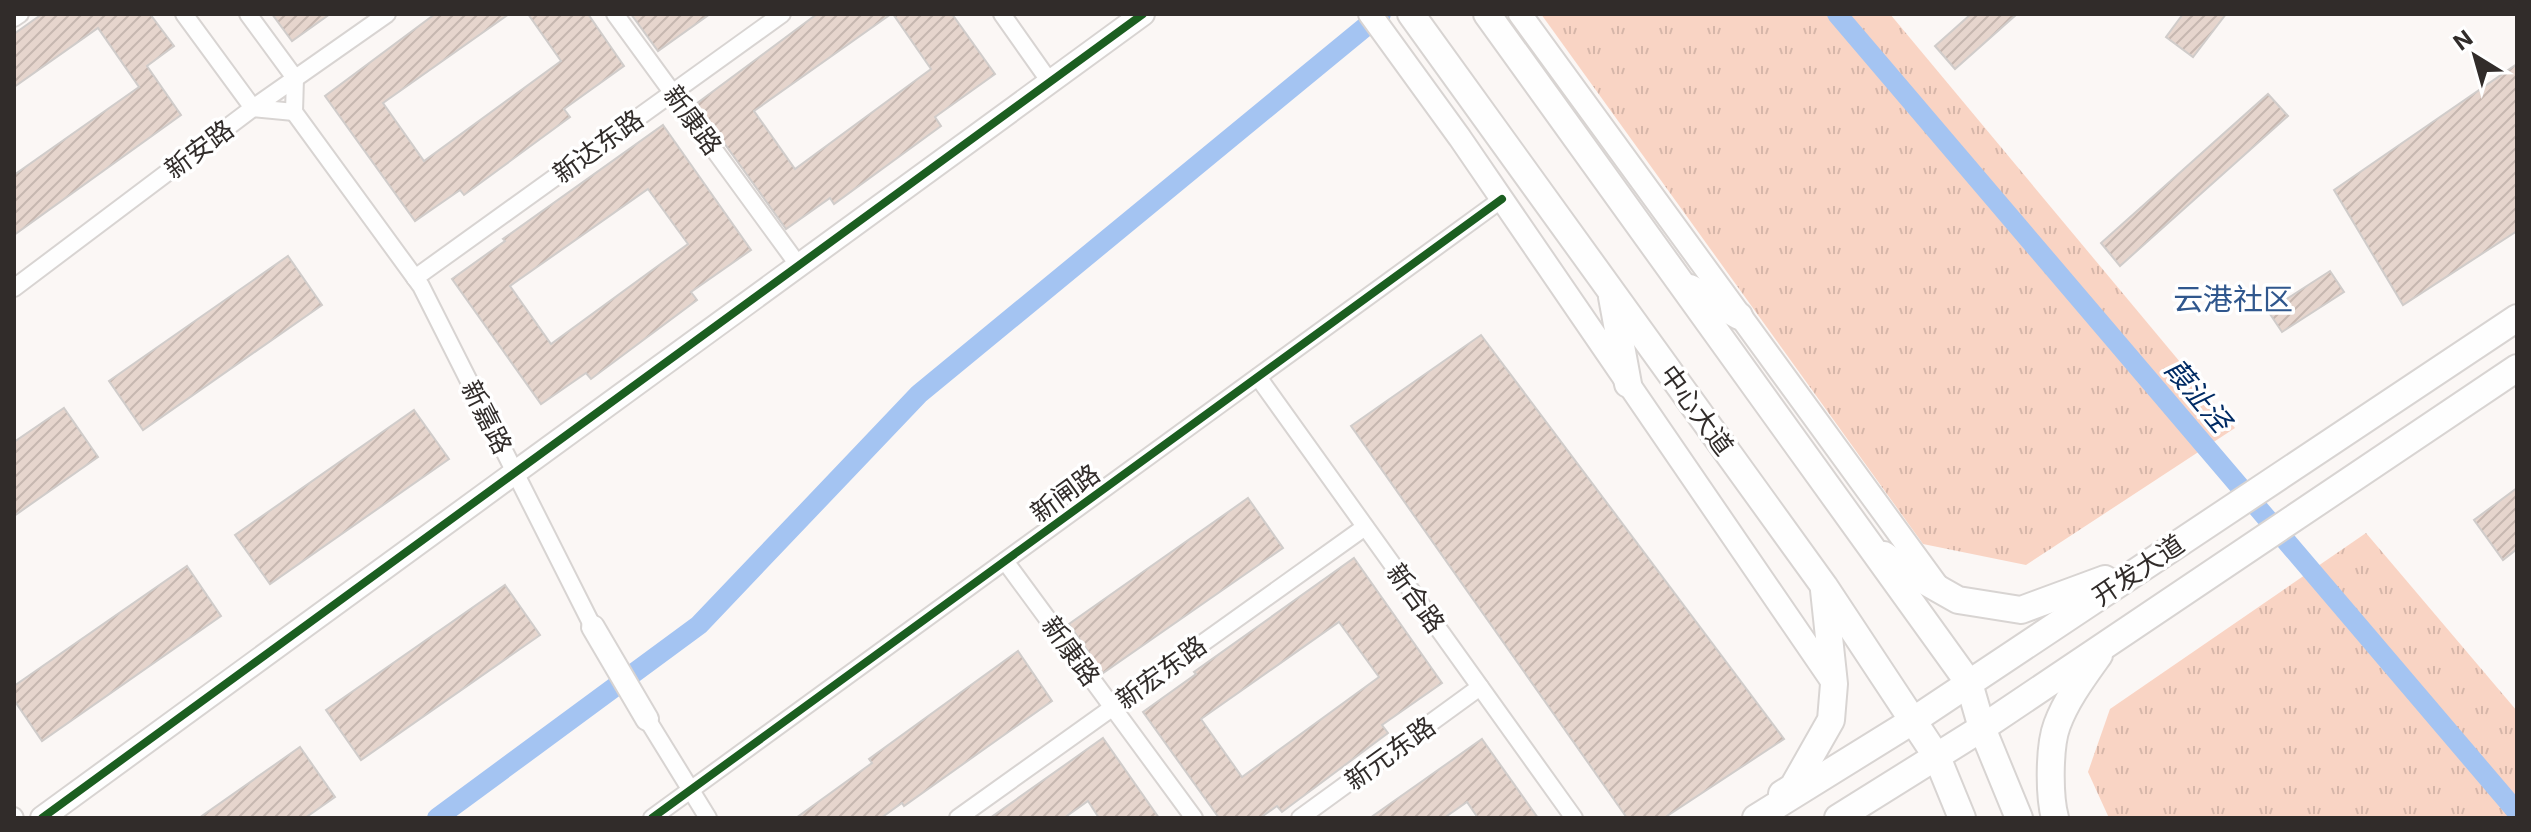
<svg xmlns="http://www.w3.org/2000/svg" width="2531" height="832" font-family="Inter,'Noto Sans SC',sans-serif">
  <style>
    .park { fill: url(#park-tufts) }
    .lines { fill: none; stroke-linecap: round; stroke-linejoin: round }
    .canal { stroke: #a4c4f2; stroke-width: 20 }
    .building { fill: url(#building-hatch); stroke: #d0ccca; stroke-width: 2; fill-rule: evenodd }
    .street-casing { stroke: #d8d4d2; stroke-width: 20 }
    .secondary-casing { stroke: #d8d4d2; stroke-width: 26 }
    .primary-casing { stroke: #d8d4d2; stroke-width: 30 }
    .street { stroke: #fefefe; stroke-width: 16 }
    .secondary { stroke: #fefefe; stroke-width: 22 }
    .primary { stroke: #fefefe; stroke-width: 26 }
    .cycleway-casing { stroke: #fff; stroke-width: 13 }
    .cycleway { stroke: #1b5e20; stroke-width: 8 }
    .labels { text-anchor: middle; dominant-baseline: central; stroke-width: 7; stroke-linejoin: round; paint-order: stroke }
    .street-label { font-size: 26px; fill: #312c2a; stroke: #fff }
    .water-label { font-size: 28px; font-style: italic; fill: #002b64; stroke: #fff }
    .quarter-label { font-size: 30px; fill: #30578d; stroke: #fff }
  </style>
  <defs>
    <pattern id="park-tufts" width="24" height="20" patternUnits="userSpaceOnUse" patternTransform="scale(2)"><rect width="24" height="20" fill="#f9d4c4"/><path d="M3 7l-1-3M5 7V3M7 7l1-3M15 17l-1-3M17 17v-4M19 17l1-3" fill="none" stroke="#d6b6a9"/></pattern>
    <pattern id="building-hatch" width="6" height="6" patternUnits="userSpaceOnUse" patternTransform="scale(2)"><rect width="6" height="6" fill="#e6d5cd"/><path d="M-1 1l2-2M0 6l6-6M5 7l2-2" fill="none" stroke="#c6b7b0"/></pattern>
  </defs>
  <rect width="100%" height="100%" fill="#fbf7f5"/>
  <g class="park">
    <path d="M1541,14H1890L2235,428L2026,565L1923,544Z"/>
    <path d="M2366,533L2517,711V818H2109L2088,772L2110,709Z"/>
  </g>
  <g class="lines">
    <g class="canal">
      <path d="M1837,14L2517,812"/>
      <path d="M437,818L699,625L919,394L1381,14"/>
    </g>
  </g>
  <g class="building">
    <path d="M42,14H150L174,46L147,66L181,115L14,235V175L139,87L98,28L14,87V34Z"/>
    <path d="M272,14H330L292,41Z"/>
    <path d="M435,14H509L383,103L424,161L561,61L528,14H588L624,66L564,109L570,117L464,195L460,190L415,221L325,96Z"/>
    <path d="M631,14H710L658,51Z"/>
    <path d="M817,14H891L754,111L795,169L931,69L893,14H952L995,74L935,117L941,126L834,204L830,198L786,229L696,104Z"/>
    <path d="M1971,14H2017L1955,69L1935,46Z"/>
    <path d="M2183,14H2226L2193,57L2166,37Z"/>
    <path d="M2517,64V231L2403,305L2334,190Z"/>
    <path d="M2268,94L2288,116L2120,266L2101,243Z"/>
    <path d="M663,125L751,250L691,292L697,300L591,379L586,373L541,404L452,279L505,241L503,239ZM648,189L688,244L551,344L510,286Z"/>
    <path d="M288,256L322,305L143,430L109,381Z"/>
    <path d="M2330,271L2344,292L2282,332L2268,311Z"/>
    <path d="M1481,335L1784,739L1664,818H1627L1351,426Z"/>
    <path d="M64,408L98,457L14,516V442Z"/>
    <path d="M414,410L449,459L270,584L235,535Z"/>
    <path d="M2517,488V549L2503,560L2474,520Z"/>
    <path d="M1248,498L1283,548L1103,673L1069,624Z"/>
    <path d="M1354,558L1442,683L1382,725L1388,733L1282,812L1277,806L1260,818H1219L1143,712L1196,674L1194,672ZM1339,622L1379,677L1242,777L1201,719Z"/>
    <path d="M187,566L221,616L42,741L14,700V686Z"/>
    <path d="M505,585L540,635L361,760L326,710Z"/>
    <path d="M1018,651L1052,701L904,806L902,803L881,818H796L872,763L869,759Z"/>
    <path d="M1103,738L1159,818H1099L1088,801L1064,818H990Z"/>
    <path d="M1482,739L1538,818H1478L1467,802L1444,818H1370Z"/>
    <path d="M300,747L335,797L305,818H199Z"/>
  </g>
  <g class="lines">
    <g class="street-casing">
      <g id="street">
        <path d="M184,14L253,108L294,112"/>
        <path d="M248,14L295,78L294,112L421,286L593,627"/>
        <path d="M615,14L799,266"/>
        <path d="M1002,14L1050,82"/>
        <path d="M14,18L20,14"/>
        <path d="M415,278L782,14"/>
        <path d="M14,288L253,108L387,14"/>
        <path d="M1258,377L1574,818"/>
        <path d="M1005,561L1194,818"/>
        <path d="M647,719L708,818"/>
        <path d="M14,816L15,818"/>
        <path d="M652,818L1502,199"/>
        <path d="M958,818L1365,527"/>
        <path d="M1300,818L1480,687"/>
      </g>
    </g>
    <g class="secondary-casing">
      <g id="secondary">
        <path d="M1370,14L1460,138L1834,684"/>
        <path d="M1520,14L1938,587"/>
        <path d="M593,627L647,719"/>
        <path d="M42,818L1143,14"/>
      </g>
    </g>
    <g class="primary-casing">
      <g id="primary">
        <path d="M1411,14L1824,586L1937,757L1962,818"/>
        <path d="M1487,14L1969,683L1982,728L2019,818"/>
        <path d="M1690,288L1739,316"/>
        <path d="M1612,297L1628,384"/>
        <path d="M1884,555L1905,570L1958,600L2021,610L2105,579"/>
        <path d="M1782,794L1793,787L1831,720L1834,684L1824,590"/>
        <path d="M1756,818L1914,720L2517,318"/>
        <path d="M1838,818L1982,728L2517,368"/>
        <path d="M2055,818C2049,796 2049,746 2057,725C2066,700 2084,676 2099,655"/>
      </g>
    </g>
    <use href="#street" class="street"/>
    <use href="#secondary" class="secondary"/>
    <use href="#primary" class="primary"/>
    <g class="cycleway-casing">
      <g id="cycleway">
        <path d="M42,818L1143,14"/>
        <path d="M652,818L1502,199"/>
      </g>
    </g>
    <use href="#cycleway" class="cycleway"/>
  </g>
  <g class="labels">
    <g class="street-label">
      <text transform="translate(693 120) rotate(54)">新康路</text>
      <text transform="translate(598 146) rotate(-36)">新达东路</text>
      <text transform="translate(199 149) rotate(-37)">新安路</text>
      <text transform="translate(1697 410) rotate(54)">中心大道</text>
      <text transform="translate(487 417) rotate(63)">新嘉路</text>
      <text transform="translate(1065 493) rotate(-36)">新闸路</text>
      <text transform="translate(2138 570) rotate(-34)">开发大道</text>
      <text transform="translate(1416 598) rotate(54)">新合路</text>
      <text transform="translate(1071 651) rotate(54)">新康路</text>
      <text transform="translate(1161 672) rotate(-36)">新宏东路</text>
      <text transform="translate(1390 753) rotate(-36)">新元东路</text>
    </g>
    <g class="water-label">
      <text transform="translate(2198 395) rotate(50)">葭沚泾</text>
    </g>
    <g class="quarter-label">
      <text x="2233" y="299">云港社区</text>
    </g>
  </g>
  <rect width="2531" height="832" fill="none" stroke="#312c2a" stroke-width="32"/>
  <g transform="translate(2475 56) rotate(323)" stroke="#ffffff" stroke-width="6" paint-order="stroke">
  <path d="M0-6L14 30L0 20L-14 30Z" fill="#312c2a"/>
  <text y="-12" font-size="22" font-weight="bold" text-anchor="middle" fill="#312c2a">N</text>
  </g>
</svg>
